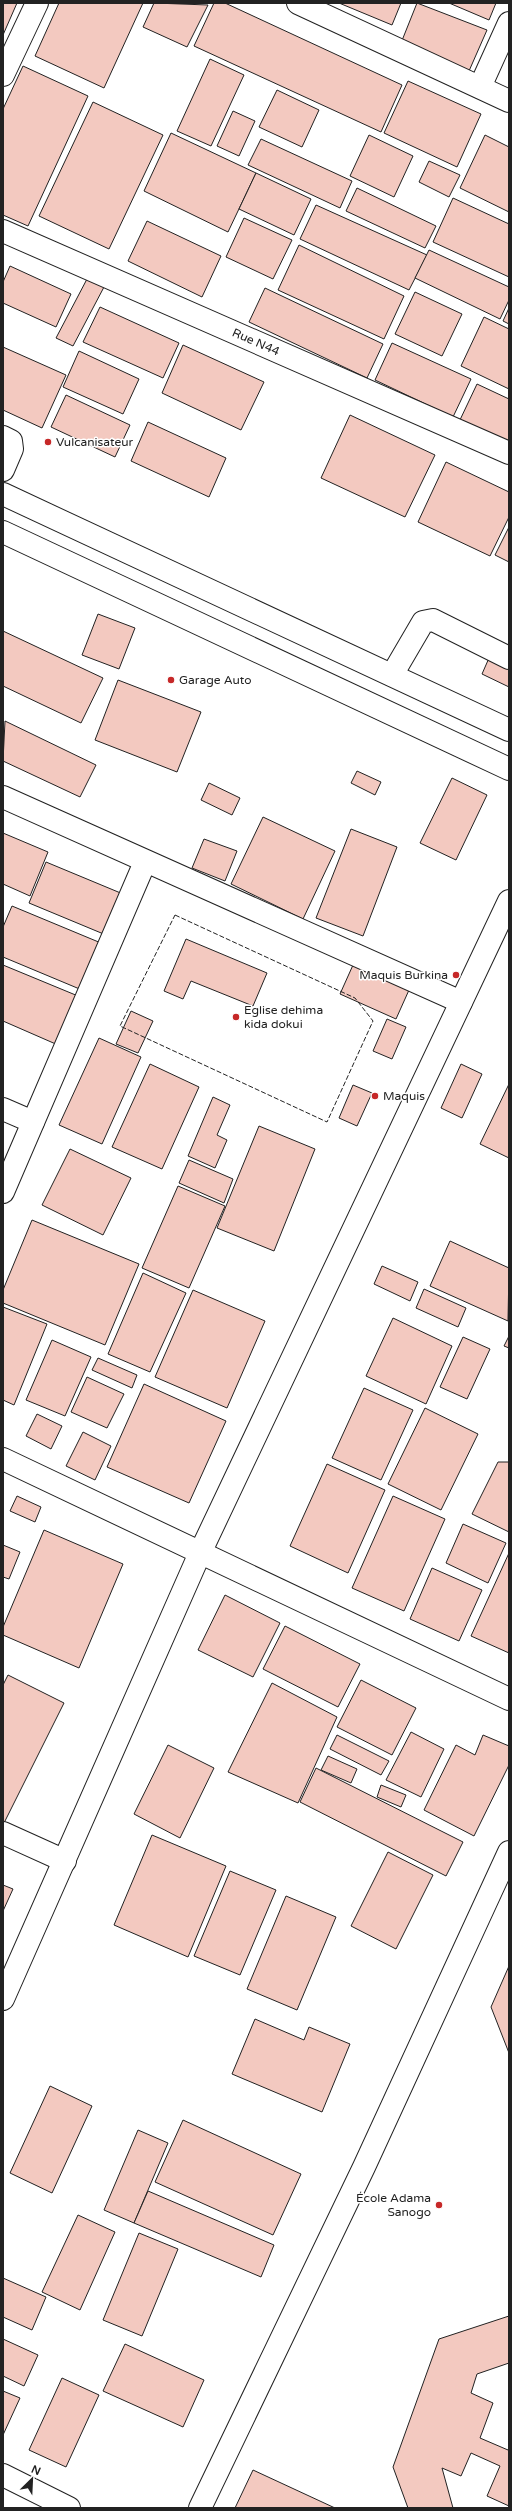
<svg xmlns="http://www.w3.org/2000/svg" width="512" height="2511" font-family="'Varela Round',sans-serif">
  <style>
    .building { fill: #f3c9c0; stroke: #222 }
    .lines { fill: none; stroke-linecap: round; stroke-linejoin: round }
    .minor-casing { stroke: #222; stroke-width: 24 }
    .minor { stroke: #fff; stroke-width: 22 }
    .fence { stroke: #222; stroke-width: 1; stroke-dasharray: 5 2; stroke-linecap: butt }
    .poi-dot { fill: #c62828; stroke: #fff; stroke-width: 1.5 }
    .labels { text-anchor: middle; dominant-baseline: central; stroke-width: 3; stroke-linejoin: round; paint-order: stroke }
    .street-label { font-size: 12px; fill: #222; stroke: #fff }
    .poi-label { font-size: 12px; fill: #222; stroke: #fff; text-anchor: start }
  </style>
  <rect width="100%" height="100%" fill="#fff"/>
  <g class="building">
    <path d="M3,3H17L3,35Z"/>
    <path d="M59,3H143L104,88L35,56Z"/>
    <path d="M154,3L208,5L187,47L143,27Z"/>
    <path d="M214,3H225L402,85L381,132L194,46Z"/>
    <path d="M339,3H401L392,25Z"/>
    <path d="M417,3L487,30L469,71L401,43Z"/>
    <path d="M449,3H496L489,20Z"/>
    <path d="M210,59L244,75L211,146L177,131Z"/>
    <path d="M23,66L88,96L28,226L3,215V109Z"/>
    <path d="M408,81L481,114L457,167L384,133Z"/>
    <path d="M277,90L319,110L302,147L259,127Z"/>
    <path d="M93,102L163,135L109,249L39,216Z"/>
    <path d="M233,111L255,121L239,156L217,146Z"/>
    <path d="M171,133L256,173L228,232L144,191Z"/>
    <path d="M369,135L413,156L394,197L350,176Z"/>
    <path d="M485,135L509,147V212L460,188Z"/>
    <path d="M261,139L352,181L340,208L248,165Z"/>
    <path d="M429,161L460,175L449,197L419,182Z"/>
    <path d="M256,173L311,199L294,235L239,209Z"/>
    <path d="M357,188L436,226L425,248L346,211Z"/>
    <path d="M453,198L509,224V277L433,242Z"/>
    <path d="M316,205L427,255L409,290L300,239Z"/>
    <path d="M244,218L292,240L273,279L226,257Z"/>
    <path d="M147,221L221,256L202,297L128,261Z"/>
    <path d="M299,245L404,296L384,339L278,290Z"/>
    <path d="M429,250L509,287V300L500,319L415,278Z"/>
    <path d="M10,266L71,294L56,327L3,303V282Z"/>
    <path d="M87,279L104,287L73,346L56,338Z"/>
    <path d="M265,288L383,344L367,378L249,322Z"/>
    <path d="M415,292L462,314L442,356L395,334Z"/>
    <path d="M100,307L179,343L163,378L83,342Z"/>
    <path d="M509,308V324L503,321Z"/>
    <path d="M484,317L509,329V389L461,366Z"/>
    <path d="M392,343L471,379L453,417L375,380Z"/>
    <path d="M183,345L264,382L241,430L162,393Z"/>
    <path d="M3,347L66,375L42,428L3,410Z"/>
    <path d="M79,351L139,379L123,414L63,387Z"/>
    <path d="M477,384L509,399V445L459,422Z"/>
    <path d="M66,395L130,425L115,457L51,427Z"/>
    <path d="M350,415L435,455L405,517L321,478Z"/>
    <path d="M148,422L226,458L209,497L131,461Z"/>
    <path d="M446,462L509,492V517L490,556L418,522Z"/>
    <path d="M509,527V562L495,555Z"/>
    <path d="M98,614L135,628L119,669L82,655Z"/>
    <path d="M3,631L103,678L81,723L3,686Z"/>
    <path d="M489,658L509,668V687L482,674Z"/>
    <path d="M118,680L201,712L177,772L95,740Z"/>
    <path d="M5,721L96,765L80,797L3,761Z"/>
    <path d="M357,771L381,782L375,795L351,783Z"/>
    <path d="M452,778L487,795L456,860L420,843Z"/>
    <path d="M209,783L240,798L232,815L201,800Z"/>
    <path d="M263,817L335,851L303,919L231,884Z"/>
    <path d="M351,829L397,847L363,936L316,918Z"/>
    <path d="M3,833L48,852L30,896L3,884Z"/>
    <path d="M204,839L237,851L225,881L192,868Z"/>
    <path d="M46,862L123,894L106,935L29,903Z"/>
    <path d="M12,906L101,943L82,990L3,957V927Z"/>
    <path d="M186,939L267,973L253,1006L191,981L183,999L164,991Z"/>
    <path d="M3,965L78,996L58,1045L3,1021Z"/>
    <path d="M353,965L409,990L396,1019L340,994Z"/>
    <path d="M131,1011L153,1021L138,1053L116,1044Z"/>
    <path d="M387,1019L406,1027L392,1059L373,1051Z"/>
    <path d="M99,1038L141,1057L102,1144L59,1125Z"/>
    <path d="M150,1064L199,1087L162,1169L112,1147Z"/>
    <path d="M461,1064L482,1074L462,1118L441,1108Z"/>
    <path d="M509,1084V1158L480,1144Z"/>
    <path d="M353,1085L372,1093L357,1126L339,1118Z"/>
    <path d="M213,1097L230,1105L217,1135L227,1140L215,1168L188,1156Z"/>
    <path d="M259,1126L315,1149L274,1251L217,1228Z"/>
    <path d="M70,1149L131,1178L103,1235L42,1205Z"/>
    <path d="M189,1160L233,1179L224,1203L179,1183Z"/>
    <path d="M178,1186L225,1206L189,1288L142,1268Z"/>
    <path d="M32,1220L139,1264L105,1345L3,1303V1290Z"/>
    <path d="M450,1241L509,1268L508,1321L430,1286Z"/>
    <path d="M382,1266L418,1282L410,1301L374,1284Z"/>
    <path d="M143,1273L186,1293L150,1372L108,1354Z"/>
    <path d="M424,1289L466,1308L458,1327L416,1308Z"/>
    <path d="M193,1290L265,1321L227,1408L155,1377Z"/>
    <path d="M3,1307L47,1324L14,1405L3,1400Z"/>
    <path d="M393,1318L452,1346L426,1404L366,1376Z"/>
    <path d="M509,1336V1348L504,1346Z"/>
    <path d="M463,1337L490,1349L467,1399L440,1387Z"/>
    <path d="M52,1340L91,1357L65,1416L26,1400Z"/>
    <path d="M98,1358L137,1375L132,1388L92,1370Z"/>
    <path d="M87,1377L124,1394L107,1428L71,1412Z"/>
    <path d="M144,1384L226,1421L189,1503L107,1467Z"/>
    <path d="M364,1388L413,1410L381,1480L332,1458Z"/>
    <path d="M425,1408L478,1434L441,1510L388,1484Z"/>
    <path d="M37,1414L62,1426L51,1449L26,1436Z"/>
    <path d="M83,1432L111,1446L95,1480L66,1466Z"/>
    <path d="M498,1462H509V1532L472,1514Z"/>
    <path d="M327,1464L385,1490L348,1573L290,1546Z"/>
    <path d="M17,1496L41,1507L35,1522L10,1511Z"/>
    <path d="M393,1496L445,1519L404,1611L352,1588Z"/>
    <path d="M463,1524L506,1543L488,1583L446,1563Z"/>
    <path d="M44,1530L123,1564L79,1668L3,1635V1627Z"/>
    <path d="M3,1545L20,1552L9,1579L3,1577Z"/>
    <path d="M509,1553V1653L471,1636Z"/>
    <path d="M432,1568L482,1590L459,1641L410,1619Z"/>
    <path d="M225,1595L280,1623L253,1677L198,1650Z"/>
    <path d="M285,1626L360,1664L338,1707L263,1669Z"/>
    <path d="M8,1675L64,1703L3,1825V1685Z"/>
    <path d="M361,1680L416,1708L392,1755L337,1727Z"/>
    <path d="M272,1683L337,1717L298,1803L228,1772Z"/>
    <path d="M411,1732L444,1749L421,1797L386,1780Z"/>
    <path d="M337,1735L389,1761L381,1775L330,1749Z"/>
    <path d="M483,1735L509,1746V1765L474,1836L424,1810L456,1745L475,1755Z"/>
    <path d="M168,1745L214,1768L180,1838L134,1814Z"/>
    <path d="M328,1756L357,1769L351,1783L321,1770Z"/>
    <path d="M316,1768L463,1842L446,1876L300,1802Z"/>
    <path d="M381,1785L406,1795L401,1807L377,1797Z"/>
    <path d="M152,1835L226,1866L188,1957L114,1925Z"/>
    <path d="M388,1852L433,1875L396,1949L351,1926Z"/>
    <path d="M230,1871L276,1890L240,1975L194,1956Z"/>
    <path d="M3,1885L13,1889L3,1911Z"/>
    <path d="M286,1896L336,1917L297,2010L247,1989Z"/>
    <path d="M509,1966V2053L491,2007Z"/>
    <path d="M255,2019L304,2040L309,2027L350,2044L322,2112L232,2074Z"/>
    <path d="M50,2086L92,2106L52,2193L10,2173Z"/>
    <path d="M183,2120L301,2174L273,2235L155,2182Z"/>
    <path d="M138,2130L168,2143L134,2223L104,2210Z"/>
    <path d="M148,2191L274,2245L261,2277L134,2223Z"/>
    <path d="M78,2215L115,2232L80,2310L42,2292Z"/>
    <path d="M139,2233L178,2249L142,2336L103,2320Z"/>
    <path d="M3,2278L46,2297L32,2330L3,2317Z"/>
    <path d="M509,2316V2363L477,2374L471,2393L493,2403L480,2438L508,2450L509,2448V2506L487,2496L500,2466L471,2453L461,2476L442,2468L453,2508H408L393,2467L439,2339Z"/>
    <path d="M3,2339L38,2355L24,2386L3,2376Z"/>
    <path d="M125,2344L204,2380L183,2427L103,2391Z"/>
    <path d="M62,2378L99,2395L66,2467L29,2450Z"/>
    <path d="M3,2391L20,2398L3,2435Z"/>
    <path d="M253,2470L335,2508H235Z"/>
  </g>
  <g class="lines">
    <g class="minor-casing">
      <g id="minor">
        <path d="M298,3L509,101"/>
        <path d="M3,75L37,3"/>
        <path d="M480,87L509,23"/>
        <path d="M3,231L509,453"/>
        <path d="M3,437L11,441L12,449L3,470"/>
        <path d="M3,494L509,730"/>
        <path d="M3,532L509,769"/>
        <path d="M392,675L423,622L433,620L509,658"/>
        <path d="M3,797L461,1002"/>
        <path d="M3,1109L33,1122"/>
        <path d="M3,1192L145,862"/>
        <path d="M3,1459L509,1699"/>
        <path d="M3,1833L65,1861"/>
        <path d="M3,1999L200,1553L509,901"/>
        <path d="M3,2475L69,2508"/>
        <path d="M200,2508L364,2167L509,1852"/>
      </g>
    </g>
    <use href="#minor" class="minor"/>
    <path class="fence" d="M175,915L355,998L373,1021L327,1122L120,1026Z"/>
  </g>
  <g class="poi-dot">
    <circle cx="48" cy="442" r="4"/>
    <circle cx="171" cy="680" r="4"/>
    <circle cx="456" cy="975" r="4"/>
    <circle cx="236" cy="1017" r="4"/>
    <circle cx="375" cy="1096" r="4"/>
    <circle cx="439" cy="2205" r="4"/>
  </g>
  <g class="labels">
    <g class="street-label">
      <text transform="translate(256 342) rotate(24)">Rue N44</text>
    </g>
    <g class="poi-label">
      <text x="56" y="442">Vulcanisateur</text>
      <text x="179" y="680">Garage Auto</text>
      <text x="448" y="975" text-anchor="end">Maquis Burkina</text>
      <text x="244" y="1010">Eglise dehima<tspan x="244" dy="14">kida dokui</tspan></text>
      <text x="383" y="1096">Maquis</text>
      <text x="431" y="2198" text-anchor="end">École Adama<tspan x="431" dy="14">Sanogo</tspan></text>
    </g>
  </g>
  <rect width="512" height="2511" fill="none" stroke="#222222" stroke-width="8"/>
  <g transform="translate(32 2479) rotate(24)" stroke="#ffffff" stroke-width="3" paint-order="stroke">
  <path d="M0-3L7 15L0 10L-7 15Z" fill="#222222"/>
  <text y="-6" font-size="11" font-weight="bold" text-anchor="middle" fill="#222222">N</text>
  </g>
</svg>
